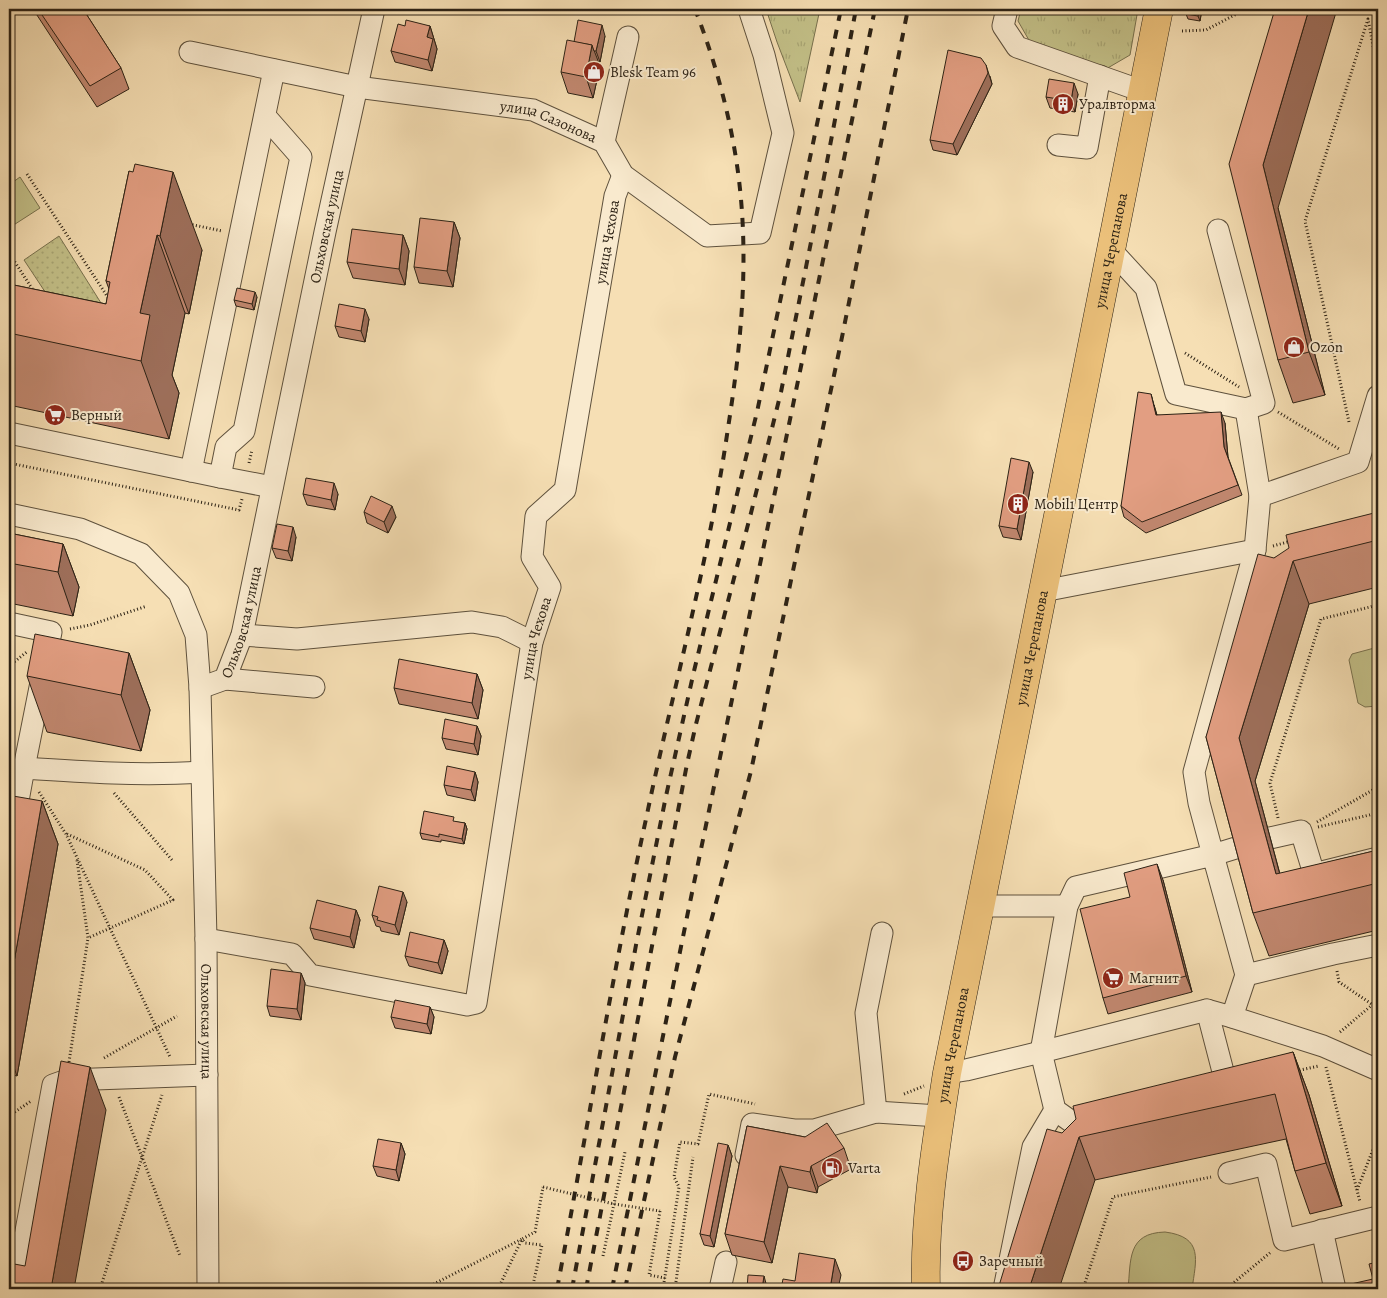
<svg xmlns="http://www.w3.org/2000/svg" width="1387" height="1298" font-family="Alegreya,serif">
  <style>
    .grass { fill: url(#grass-tufts); stroke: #78714e }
    .park { fill: url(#park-dots); stroke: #78714e }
    .garden { fill: #c3c088; stroke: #78714e }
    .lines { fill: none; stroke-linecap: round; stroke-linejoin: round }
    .minor-casing { stroke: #5e513d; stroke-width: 23 }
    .major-casing { stroke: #2c2215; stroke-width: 29 }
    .path { stroke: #2c2215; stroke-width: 3; stroke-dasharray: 1 2.5; stroke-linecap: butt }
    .minor { stroke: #f9eace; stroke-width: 21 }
    .major { stroke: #ebc07a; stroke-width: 28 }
    .rail { stroke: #2c2215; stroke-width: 4; stroke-dasharray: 9 9; stroke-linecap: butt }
    .path-bridge { stroke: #2c2215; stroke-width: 3; stroke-dasharray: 1 2.5; stroke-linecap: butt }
    .wall { fill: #c28870; stroke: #2c2215 }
    .shaded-wall { fill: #9e6f5b; stroke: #2c2215 }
    .building { fill: #e29e82; stroke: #2c2215 }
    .labels { text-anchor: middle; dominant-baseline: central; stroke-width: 4; stroke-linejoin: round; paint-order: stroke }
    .poi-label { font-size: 15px; fill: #2c2215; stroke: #f9eace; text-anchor: start }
    .street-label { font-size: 15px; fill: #2c2215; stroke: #f9eace }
  </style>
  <defs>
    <pattern id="grass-tufts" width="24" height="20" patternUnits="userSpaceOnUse" patternTransform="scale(1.25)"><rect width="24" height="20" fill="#c3c088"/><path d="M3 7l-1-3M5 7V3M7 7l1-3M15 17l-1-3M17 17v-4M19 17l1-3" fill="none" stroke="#a8a574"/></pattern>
    <pattern id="park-dots" width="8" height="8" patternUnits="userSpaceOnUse" patternTransform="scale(1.25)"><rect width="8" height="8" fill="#c3c088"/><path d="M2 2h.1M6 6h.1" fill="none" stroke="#a8a574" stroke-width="1.8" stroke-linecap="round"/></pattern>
  </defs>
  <rect width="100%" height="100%" fill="#f6dfb4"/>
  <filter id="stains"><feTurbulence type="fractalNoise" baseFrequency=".004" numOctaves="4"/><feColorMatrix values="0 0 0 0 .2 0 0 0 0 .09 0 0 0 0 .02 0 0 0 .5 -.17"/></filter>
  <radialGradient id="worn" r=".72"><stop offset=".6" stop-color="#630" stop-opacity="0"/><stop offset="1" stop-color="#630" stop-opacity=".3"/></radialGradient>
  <g class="grass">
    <path d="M766,9H820L800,102L777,42Z"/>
    <path d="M1021,9H1138L1130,55L1106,69L1030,42L1018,21Z"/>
  </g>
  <path class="park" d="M59,236L101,303L63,319L24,260Z"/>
  <g class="garden">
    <path d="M20,177L40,208L9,228V185Z"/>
    <path d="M1378,647V706L1365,707L1358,703L1349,660L1352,654Z"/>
    <path d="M1165,1232C1204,1237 1196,1260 1192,1289H1128C1131,1260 1127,1233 1165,1232Z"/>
  </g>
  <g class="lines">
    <g class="minor-casing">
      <g id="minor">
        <path d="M1007,9L1003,26L1017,47L1142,91"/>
        <path id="s1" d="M190,52L357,87L533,110L604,142L623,175L707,236L760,233L783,133L764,55L749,9"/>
        <path d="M604,142L628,37"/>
        <path d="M1058,145L1087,148L1100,76"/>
        <path d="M1111,250L1146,288L1176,394L1246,409L1264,403L1218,230"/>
        <path d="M9,433L220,477L226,447L244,431L301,157L265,116"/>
        <path d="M191,471L274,70"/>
        <path d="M220,477L272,487"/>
        <path d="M1260,496L1358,462L1378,396"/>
        <path id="s2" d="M9,514L80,529L141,554L179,593L196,635L200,688L206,939L208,1289"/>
        <path d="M1043,591L1255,550"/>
        <path d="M9,623L51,632L24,768"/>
        <path d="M242,635L297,639L472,622L502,627L532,642"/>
        <path d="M225,679L314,687"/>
        <path id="s3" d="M200,688L225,679L242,635L325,232L374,9"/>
        <path d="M1270,838L1301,831L1314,874L1378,858"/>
        <path d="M1239,847L1213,855L1199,803L1194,772L1255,550L1260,496L1246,409"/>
        <path d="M9,850L24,768C83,772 142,776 201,772"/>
        <path d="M980,906H1067L1041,1052L1055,1110L1086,1132L1097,1129"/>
        <path d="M1067,906L1076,887L1213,855L1246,975"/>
        <path id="s4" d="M206,939L292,954L310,975L467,1005L476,1003L532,642L550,587L532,557L536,516L565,490L615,196L623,175"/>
        <path d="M1207,1010L1227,1087L1217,1090"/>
        <path d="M1232,1017L1323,1046L1378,1070"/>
        <path d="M947,1073L966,1070L1041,1052L1207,1010L1232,1017L1246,975L1333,954L1378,945"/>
        <path d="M876,1112L866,1013L882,933"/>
        <path d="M746,1155L752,1124L794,1130H814L876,1112L939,1116"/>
        <path d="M1229,1173L1266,1164L1284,1240L1378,1217"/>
        <path d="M1322,1230L1335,1289"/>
        <path d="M9,1284L16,1285L53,1085L67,1080L207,1075"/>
        <path d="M720,1289L726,1262"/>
        <path d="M1004,1289L1033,1147L1055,1110"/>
      </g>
    </g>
    <g class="major-casing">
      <g id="major">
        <path id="s5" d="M926,1289C924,1216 936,1144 947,1073L1159,9"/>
      </g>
    </g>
    <g class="path">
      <path d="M1182,31L1206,30L1246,9"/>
      <path d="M1378,34L1374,51L1378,70"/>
      <path d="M27,174L109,299"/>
      <path d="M189,224L222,231"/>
      <path d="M9,253L33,290"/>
      <path d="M1185,353L1239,387"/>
      <path d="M1278,412L1339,449"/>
      <path d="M1349,422L1305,221L1368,19L1374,51"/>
      <path d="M9,463L239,510L242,499"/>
      <path d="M249,463L252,450"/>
      <path d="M1273,546L1291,541"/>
      <path d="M70,629L90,625L147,606"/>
      <path d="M9,666L28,651"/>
      <path d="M39,792L66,834L170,1057"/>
      <path d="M114,793L172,860"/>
      <path d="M1278,818L1270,783L1321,619L1378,605"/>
      <path d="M1317,822L1378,787"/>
      <path d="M1318,827L1378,813"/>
      <path d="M67,834L145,870L173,900L88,938"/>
      <path d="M1337,971L1339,982L1373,1005L1378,1035"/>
      <path d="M1340,1032L1378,1000"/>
      <path d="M104,1058L177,1016"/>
      <path d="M69,1062L88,938L77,860"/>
      <path d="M1326,1067L1360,1202"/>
      <path d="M1296,1071L1319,1066"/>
      <path d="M904,1094L924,1086"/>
      <path d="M119,1097L180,1256"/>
      <path d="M9,1116L31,1101"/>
      <path d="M1357,1190L1378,1137"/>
      <path d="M660,1211L649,1275L665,1278"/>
      <path d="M603,1256L625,1152"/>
      <path d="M100,1289L162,1095"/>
      <path d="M424,1289L522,1239L525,1243L542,1245L532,1289"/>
      <path d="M498,1289L522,1239L535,1232L543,1187"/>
      <path d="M663,1289L679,1187L674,1177L680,1142L698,1144L709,1094L755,1104"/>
      <path d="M675,1289L693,1157"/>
      <path d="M1083,1289L1113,1197L1211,1177"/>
      <path d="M1226,1289L1271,1252"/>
    </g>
    <use href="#minor" class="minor"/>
    <use href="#major" class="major"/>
    <g class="rail">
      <path d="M557,1289C587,1132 612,975 646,819C673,689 709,560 728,428C741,345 749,263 739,180C732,122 716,63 695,9"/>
      <path d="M572,1289L636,945L666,796L694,671L757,412L841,9"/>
      <path d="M586,1289L687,764L696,724L751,513L781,392L826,167L856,9"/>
      <path d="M612,1289L688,912L875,9"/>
      <path d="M625,1289L675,1057L751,771L841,342L908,9"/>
    </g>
    <path class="path-bridge" d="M543,1187L614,1204L660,1211"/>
  </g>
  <g class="wall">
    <path d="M29,9H83L121,68L129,89L97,107L33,9Z"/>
    <path d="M1202,9L1200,21L1188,19L1186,14Z"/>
    <path d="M405,26H430L437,49L432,71L395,62L391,51Z"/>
    <path d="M605,36L600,62H598L600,66L593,98L568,93L561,72Z"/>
    <path d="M990,76L992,84L957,155L933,150L930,140Z"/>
    <path d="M1078,94L1075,112L1050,108L1046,97Z"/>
    <path d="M129,171L202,250L189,314L185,313L172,375L179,393L169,439L9,405V284L106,304L109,289L106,281Z"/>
    <path d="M1278,208L1325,395L1293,403L1278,360Z"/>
    <path d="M454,222L460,238L453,287L419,283L414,267Z"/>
    <path d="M403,235L409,251L405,285L353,278L347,262Z"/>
    <path d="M257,297L254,310L236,306L234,300Z"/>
    <path d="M369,319L365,342L339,337L335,326Z"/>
    <path d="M1154,405L1157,415L1225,423L1228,457L1242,495L1146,533L1124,517L1121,506Z"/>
    <path d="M1033,472L1021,540L1003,537L999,526Z"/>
    <path d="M303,494H338L335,510L307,505Z"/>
    <path d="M364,512L396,517L388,533L367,523Z"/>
    <path d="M1378,512V587L1309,604L1255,781L1280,874L1378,850V930L1269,956L1253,913L1206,737L1274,558Z"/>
    <path d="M9,533L63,544L79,587L73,616L9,603Z"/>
    <path d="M296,537L292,561L276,558L272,548Z"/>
    <path d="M129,653L150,710L141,751L47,732L27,676Z"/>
    <path d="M477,674L483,690L478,719L399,704L394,688Z"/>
    <path d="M477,726L481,736L478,755L446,749L442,738Z"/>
    <path d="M475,772L478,782L475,801L447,795L444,785Z"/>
    <path d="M42,801L58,844L17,1076L9,1074V820Z"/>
    <path d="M456,822L465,823L467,829L464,844L441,840V842L422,839L420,833Z"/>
    <path d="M1163,880L1192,992L1108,1014L1103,998L1130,897Z"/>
    <path d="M407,902L399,935L381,931L380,927L376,926L372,915Z"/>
    <path d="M356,910L360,920L354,948L314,939L310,928Z"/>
    <path d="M444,940L448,951L442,974L409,966L405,956Z"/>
    <path d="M301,973L305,983L301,1020L270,1016L267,1006Z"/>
    <path d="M430,1007L434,1017L431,1034L395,1028L391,1017Z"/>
    <path d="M1293,1052L1309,1095L1342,1206L1310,1214L1295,1171L1286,1139L1095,1180L1062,1133Z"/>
    <path d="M747,1126L805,1137L844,1148L851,1169L818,1187L817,1193L788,1187L772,1263L732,1255L725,1234Z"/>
    <path d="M401,1143L405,1154L399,1181L377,1176L373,1166Z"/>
    <path d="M728,1145L732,1156L714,1247L704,1245L700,1234Z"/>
  </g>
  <g class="shaded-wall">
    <path d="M1199,9H1202L1200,21L1198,16Z"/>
    <path d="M1309,9H1337L1278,208L1325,395L1309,352L1263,165Z"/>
    <path d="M602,25L605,36L600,62L596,51Z"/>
    <path d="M430,26L437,49L432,71L428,60L427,37Z"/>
    <path d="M592,45L600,66L593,98L586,77Z"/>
    <path d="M986,65L992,84L957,155L953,144Z"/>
    <path d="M1074,83L1078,94L1075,112L1071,101Z"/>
    <path d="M173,172L202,250L189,314L160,236Z"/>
    <path d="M454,222L460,238L453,287L447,271Z"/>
    <path d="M157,235L185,313L172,375L179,393L169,439L141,361L140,313Z"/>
    <path d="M403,235L409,251L405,285L399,269Z"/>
    <path d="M255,292L257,297L254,310L252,304Z"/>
    <path d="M365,309L369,319L365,342L361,331Z"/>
    <path d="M1151,394L1154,405L1160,426L1156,415Z"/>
    <path d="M1221,412L1225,423L1228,458L1224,447Z"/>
    <path d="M1029,462L1033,472L1021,540L1017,529Z"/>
    <path d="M334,483L338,494L335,510L331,500Z"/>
    <path d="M392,506L396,517L388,533L384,522Z"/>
    <path d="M293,527L296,537L292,561L288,551Z"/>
    <path d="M63,544L79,587L73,616L58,572Z"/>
    <path d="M1293,561L1309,604L1255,781L1288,905L1276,874L1239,738Z"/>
    <path d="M129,653L150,710L141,751L121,695Z"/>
    <path d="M477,674L483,690L478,719L472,703Z"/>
    <path d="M477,726L481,736L478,755L474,744Z"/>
    <path d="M475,772L478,782L475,801L471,790Z"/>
    <path d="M42,801L58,844L17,1076L9,1053V991Z"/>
    <path d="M465,823L467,829L464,844L462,839Z"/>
    <path d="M1157,864L1163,880L1192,992L1186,976Z"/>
    <path d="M403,892L407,902L399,935L395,925Z"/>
    <path d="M356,910L360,920L354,948L350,937Z"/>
    <path d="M444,940L448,951L442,974L438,963Z"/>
    <path d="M301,973L305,983L301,1020L297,1009Z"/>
    <path d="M430,1007L434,1017L431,1034L427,1024Z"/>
    <path d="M1293,1052L1309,1095L1342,1206L1326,1163Z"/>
    <path d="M90,1067L106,1110L74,1289H51Z"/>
    <path d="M1079,1137L1095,1180L1059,1289H1029Z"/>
    <path d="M401,1143L405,1154L399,1181L396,1170Z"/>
    <path d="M728,1145L732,1156L714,1247L710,1236Z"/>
    <path d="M780,1166L788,1187L772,1263L764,1242Z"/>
    <path d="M811,1166L818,1187L817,1193L810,1172Z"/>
    <path d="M835,1259L841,1275L838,1289H830Z"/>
    <path d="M764,1276L767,1287V1289H762Z"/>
  </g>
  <g class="building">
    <path d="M38,9H83L121,68L90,86Z"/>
    <path d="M1187,9H1199L1198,16L1186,14Z"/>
    <path d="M1275,9H1309L1263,165L1309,352L1278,360L1229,164Z"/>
    <path d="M406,20L430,26L427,37L433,39L428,60L391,51L398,24L405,26Z"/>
    <path d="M578,20L602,25L596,51H594L592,45L574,42Z"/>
    <path d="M567,40L592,45L586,77L561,72Z"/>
    <path d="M948,50L981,58L986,65L988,73L953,144L930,140Z"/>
    <path d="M1049,79L1074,83L1071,101L1046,97Z"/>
    <path d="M135,164L173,172L160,236L157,235L140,313L150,315L141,361L9,333V284L106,304L110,282L106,281L129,171L133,172Z"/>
    <path d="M420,218L454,222L447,271L414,267Z"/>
    <path d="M352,229L403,235L399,269L347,262Z"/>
    <path d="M237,288L255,292L252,304L234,300Z"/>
    <path d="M339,304L365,309L361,331L335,326Z"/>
    <path d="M1138,392L1151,394L1156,415L1221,412L1224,447L1238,485L1142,522L1121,506Z"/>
    <path d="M1011,458L1029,462L1017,529L999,526Z"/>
    <path d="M306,478L334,483L331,500L303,494Z"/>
    <path d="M371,496L392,506L384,522L364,512Z"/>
    <path d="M1378,512V540L1293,561L1239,738L1276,874L1378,850V883L1253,913L1206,737L1258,554L1274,558L1289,548L1286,535Z"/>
    <path d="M277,524L293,527L288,551L272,548Z"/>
    <path d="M9,533L63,544L58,572L9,563Z"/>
    <path d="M35,634L129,653L121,695L27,676Z"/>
    <path d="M399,659L477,674L472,703L394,688Z"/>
    <path d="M445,719L477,726L474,744L442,738Z"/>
    <path d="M447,766L475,772L471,790L444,785Z"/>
    <path d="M13,796L42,801L9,991V820Z"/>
    <path d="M424,811L454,817L453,821L465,823L462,839L439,834V837L420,833Z"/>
    <path d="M1157,864L1186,976L1103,998L1080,909L1130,897L1124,873Z"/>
    <path d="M379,886L403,892L395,925L377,920L378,917L372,915Z"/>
    <path d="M317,900L356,910L350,937L310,928Z"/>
    <path d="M410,932L444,940L438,963L405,956Z"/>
    <path d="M271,969L301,973L297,1009L267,1006Z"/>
    <path d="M395,1000L430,1007L427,1024L391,1017Z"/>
    <path d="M1293,1052L1326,1163L1295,1171L1275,1094L1079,1137L1029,1289H998L1047,1129L1062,1133L1076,1119L1073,1106Z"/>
    <path d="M61,1061L90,1067L51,1289H9V1263L25,1266Z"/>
    <path d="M827,1123L844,1148L811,1166L810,1172L780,1166L764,1242L725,1234L747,1126L805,1137Z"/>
    <path d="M378,1139L401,1143L396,1170L373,1166Z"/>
    <path d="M718,1143L728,1145L710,1236L700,1234Z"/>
    <path d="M799,1253L835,1259L830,1289H781L783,1279L795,1281Z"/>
    <path d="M1378,1262V1289H1352L1351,1284L1373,1279L1369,1264Z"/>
    <path d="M748,1275L764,1276L762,1289H747Z"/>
  </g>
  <defs>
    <g id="shop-disc" transform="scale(1.125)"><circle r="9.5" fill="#8f2418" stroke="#f9eace"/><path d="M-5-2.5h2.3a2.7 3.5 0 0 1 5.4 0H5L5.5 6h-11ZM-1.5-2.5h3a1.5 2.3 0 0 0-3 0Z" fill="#fff"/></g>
    <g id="building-disc" transform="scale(1.125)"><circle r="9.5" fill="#8f2418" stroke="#f9eace"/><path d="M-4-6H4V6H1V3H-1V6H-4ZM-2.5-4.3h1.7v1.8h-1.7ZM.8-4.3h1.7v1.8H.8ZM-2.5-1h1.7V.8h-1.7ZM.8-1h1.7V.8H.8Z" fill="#fff"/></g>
    <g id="supermarket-disc" transform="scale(1.125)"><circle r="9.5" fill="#8f2418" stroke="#f9eace"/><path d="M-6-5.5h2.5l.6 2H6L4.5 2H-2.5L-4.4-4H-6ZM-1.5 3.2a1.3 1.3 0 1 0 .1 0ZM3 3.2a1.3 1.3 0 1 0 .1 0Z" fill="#fff"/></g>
    <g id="fuel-disc" transform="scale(1.125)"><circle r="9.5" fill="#8f2418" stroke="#f9eace"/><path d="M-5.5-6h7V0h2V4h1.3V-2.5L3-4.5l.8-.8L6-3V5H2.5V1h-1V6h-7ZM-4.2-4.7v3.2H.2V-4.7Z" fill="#fff"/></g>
    <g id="bus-disc" transform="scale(1.125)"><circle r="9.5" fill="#8f2418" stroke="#f9eace"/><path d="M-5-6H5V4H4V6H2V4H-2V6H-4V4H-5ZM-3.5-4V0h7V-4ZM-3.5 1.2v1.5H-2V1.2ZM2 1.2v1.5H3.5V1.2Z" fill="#fff"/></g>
  </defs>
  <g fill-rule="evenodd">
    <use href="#shop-disc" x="594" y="72"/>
    <use href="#building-disc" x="1063" y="104"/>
    <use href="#shop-disc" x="1294" y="347"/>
    <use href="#supermarket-disc" x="55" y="415"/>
    <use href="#building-disc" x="1018" y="504"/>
    <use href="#supermarket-disc" x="1113" y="978"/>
    <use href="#fuel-disc" x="832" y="1168"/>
    <use href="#bus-disc" x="963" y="1261"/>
  </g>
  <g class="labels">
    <g class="poi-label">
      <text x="610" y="72">Blesk Team 96</text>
      <text x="1079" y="104">Уралвторма</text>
      <text x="1310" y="347">Ozon</text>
      <text x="71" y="415">Верный</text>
      <text x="1034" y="504">Mobil1 Центр</text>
      <text x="1129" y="978">Магнит</text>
      <text x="848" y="1168">Varta</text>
      <text x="979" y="1261">Заречный</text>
    </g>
    <g class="street-label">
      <text stroke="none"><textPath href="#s1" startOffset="366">улица Сазонова</textPath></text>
      <text stroke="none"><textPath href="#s3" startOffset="491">Ольховская улица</textPath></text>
      <text stroke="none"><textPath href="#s4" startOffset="1074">улица Чехова</textPath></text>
      <text stroke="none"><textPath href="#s5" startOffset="1056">улица Черепанова</textPath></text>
      <text stroke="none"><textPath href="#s3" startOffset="86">Ольховская улица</textPath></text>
      <text stroke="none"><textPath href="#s4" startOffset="654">улица Чехова</textPath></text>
      <text stroke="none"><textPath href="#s5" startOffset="651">улица Черепанова</textPath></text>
      <text stroke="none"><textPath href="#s2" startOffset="625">Ольховская улица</textPath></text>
      <text stroke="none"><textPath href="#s5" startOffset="246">улица Черепанова</textPath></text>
    </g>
  </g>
  <rect width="1387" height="1298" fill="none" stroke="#f6dfb4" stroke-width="30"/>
  <rect x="10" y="10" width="1367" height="1278" fill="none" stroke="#2c2215" stroke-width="2.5"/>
  <rect x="15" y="15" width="1357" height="1268" fill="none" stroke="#2c2215"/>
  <rect width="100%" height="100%" filter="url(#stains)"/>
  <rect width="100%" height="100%" fill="url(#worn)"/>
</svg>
